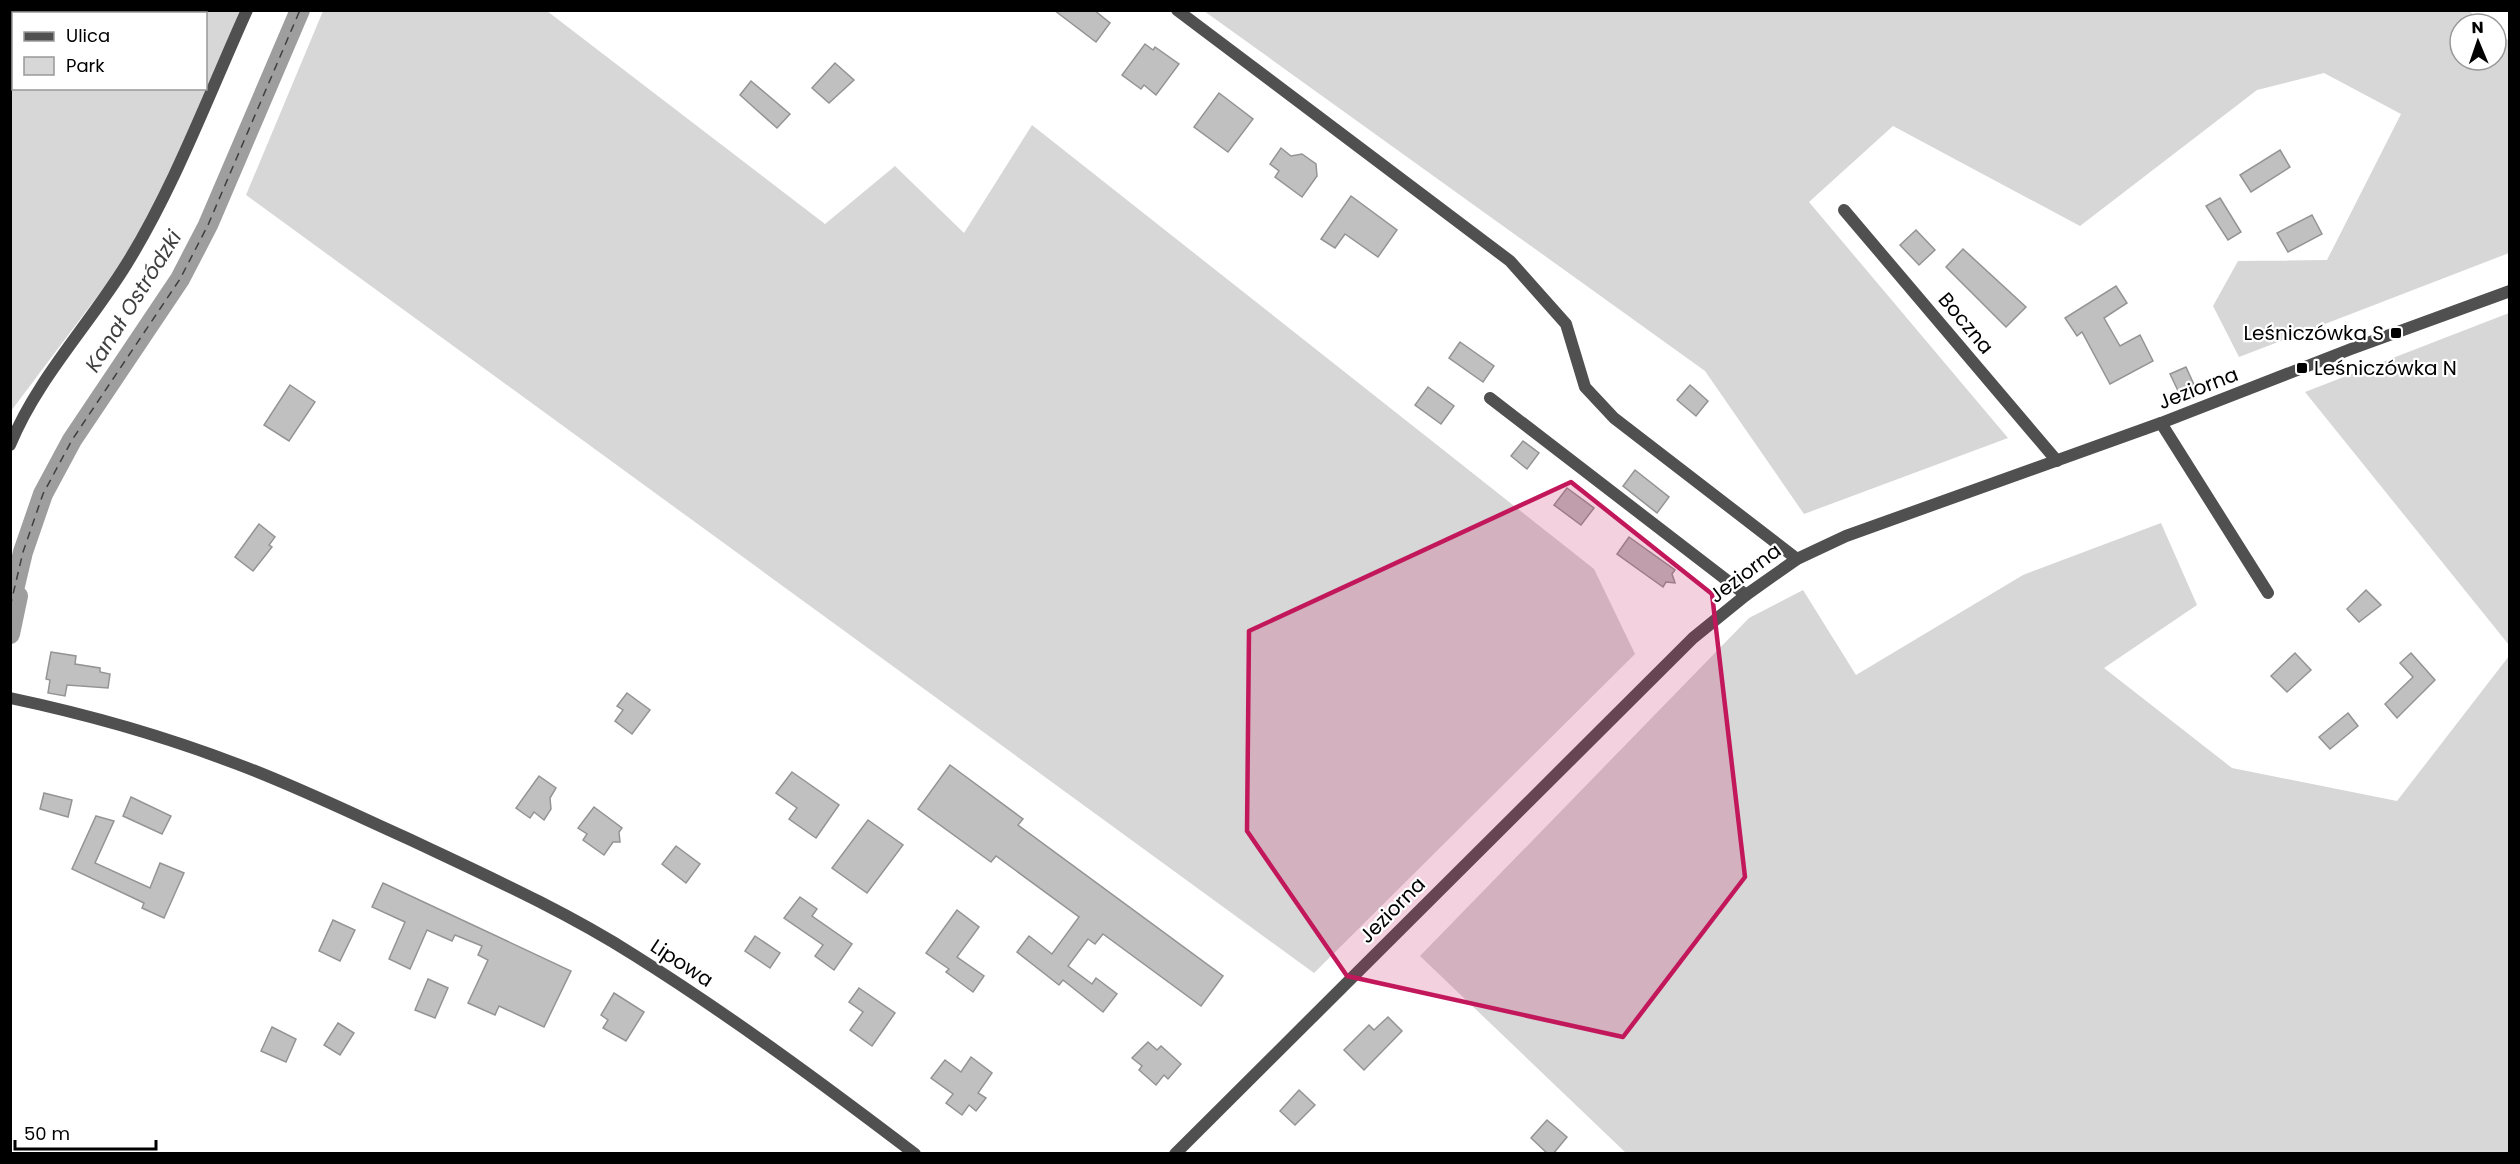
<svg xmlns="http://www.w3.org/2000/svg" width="2520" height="1164" font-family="Poppins,sans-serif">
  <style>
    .green { fill: #d7d7d7; fill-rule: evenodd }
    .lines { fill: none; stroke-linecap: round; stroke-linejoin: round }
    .canal { stroke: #9e9e9e; stroke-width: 20 }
    .ferry { stroke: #3f3f3f; stroke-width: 1.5; stroke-dasharray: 8 6; stroke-linecap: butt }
    .building { fill: #c0c0c0; stroke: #949494; stroke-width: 1.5 }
    .minor { stroke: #505050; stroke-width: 12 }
    .marked { fill: #c2185b; fill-opacity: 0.2; stroke: #c2185b; stroke-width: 4.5; stroke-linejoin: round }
    .poi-dot { fill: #000; stroke: #fff; stroke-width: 2 }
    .labels { text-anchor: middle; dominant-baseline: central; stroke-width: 4.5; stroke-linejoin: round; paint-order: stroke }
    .street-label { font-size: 20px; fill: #000; stroke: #fff }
    .poi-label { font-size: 20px; fill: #000; stroke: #fff; text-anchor: end }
    .water-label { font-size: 21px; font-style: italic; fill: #3f3f3f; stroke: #fff }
  </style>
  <rect width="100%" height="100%" fill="#fff"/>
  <g class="green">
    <path d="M11,11H245L163,209L11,411ZM14,14H206V88H14Z"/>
    <path d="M323,11H547L825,224L895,166L964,233L1032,125L1594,569L1635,654L1314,973L246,195Z"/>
    <path d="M1204,11H2469L2486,24H2460V60H2496V31L2509,41V253L2239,357L2213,306L2238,261L2327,260L2401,114L2324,73L2257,90L2080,226L1893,126L1809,202L2008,438L1804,514L1705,371Z"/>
    <path d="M2509,313V645L2305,392Z"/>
    <path d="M2161,523L2197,605L2104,668L2232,768L2397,801L2509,656V1153H1626L1420,956L1749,618L1803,590L1856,675L2023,575Z"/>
  </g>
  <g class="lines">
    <g class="canal">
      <path d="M10,607L23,552L43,494L72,440L180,279L208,225L300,10"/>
      <path d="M10,634L18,596"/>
    </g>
    <path class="ferry" d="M10,607L23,552L43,494L72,440L180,279L208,225L300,10"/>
  </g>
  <g class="building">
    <path d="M1054,10H1094L1110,23L1096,42Z"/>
    <path d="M1145,44L1153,50L1155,47L1179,64L1156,95L1144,85L1141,89L1122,75Z"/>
    <path d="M835,63L854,80L829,103L812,88Z"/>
    <path d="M751,81L790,114L777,128L740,95Z"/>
    <path d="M1219,93L1253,119L1228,152L1194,127Z"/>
    <path d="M1281,148L1291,156L1302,154L1316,164L1317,176L1302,197L1275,177L1279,171L1270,164Z"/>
    <path d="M2280,150L2290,167L2251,192L2240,175Z"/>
    <path d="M1351,196L1397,230L1378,257L1345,234L1335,248L1321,239Z"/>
    <path d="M2220,198L2241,232L2228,240L2206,206Z"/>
    <path d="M2312,215L2322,234L2288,252L2277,233Z"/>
    <path d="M1916,230L1935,250L1919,265L1900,245Z"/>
    <path d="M1963,249L2026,307L2006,327L1946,267Z"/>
    <path d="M2116,286L2127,303L2104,318L2120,346L2140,335L2153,361L2110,384L2082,332L2077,336L2065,318Z"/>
    <path d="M1460,342L1494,366L1483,382L1449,358Z"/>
    <path d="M2186,367L2196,389L2181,397L2170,374Z"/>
    <path d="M290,385L315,402L289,441L264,425Z"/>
    <path d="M1690,385L1708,401L1696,416L1677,400Z"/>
    <path d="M1428,387L1454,406L1441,424L1415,405Z"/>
    <path d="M1523,441L1539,453L1527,469L1511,456Z"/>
    <path d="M1635,470L1669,497L1657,513L1623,486Z"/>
    <path d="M1567,488L1594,508L1581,525L1554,505Z"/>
    <path d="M259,524L275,537L269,545L272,547L253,571L235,557Z"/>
    <path d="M1629,537L1675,570L1672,574L1675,583L1666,582L1663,587L1617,554Z"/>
    <path d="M2366,590L2381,605L2359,622L2347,609Z"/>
    <path d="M51,652L76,656L75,664L100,668V672L110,674L108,688L67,685L65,696L48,693L50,680L46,679Z"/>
    <path d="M2295,653L2311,670L2287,692L2271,676Z"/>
    <path d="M2411,653L2435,680L2397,718L2385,704L2413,677L2400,663Z"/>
    <path d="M627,693L650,710L632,734L615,721L623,710L617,706Z"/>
    <path d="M2348,713L2358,726L2330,749L2319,737Z"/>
    <path d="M950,765L1023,819L1018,825L1223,976L1201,1006L1103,934L1095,944L1088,939L1068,966L1092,984L1096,978L1117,994L1103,1012L1063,980L1059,985L1017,952L1029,936L1052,954L1079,917L996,856L991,862L918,809Z"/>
    <path d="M792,772L839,805L816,838L789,819L797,808L776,793Z"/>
    <path d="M539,776L556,788L550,798L551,809L544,820L534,812L530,818L516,808Z"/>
    <path d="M44,793L72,800L68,817L40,809Z"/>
    <path d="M131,797L171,816L162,834L123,816Z"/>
    <path d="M594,807L622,828L619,832L620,842H613L604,855L583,840L587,834L578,828Z"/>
    <path d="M96,816L114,821L95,863L150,888L160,863L184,873L164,918L142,908L144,903L72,869Z"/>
    <path d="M868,820L903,845L867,893L832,868Z"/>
    <path d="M676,846L700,864L686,883L662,864Z"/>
    <path d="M383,883L571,971L544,1027L499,1006L495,1015L468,1003L488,960L478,955L482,946L455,935L452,941L427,930L410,969L389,959L405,922L372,907Z"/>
    <path d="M800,897L817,909L812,916L852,944L834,970L815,956L823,945L784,918Z"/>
    <path d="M957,910L979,927L957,957L984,976L973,992L946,972L949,969L926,953Z"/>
    <path d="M333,920L355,930L340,961L319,951Z"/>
    <path d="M755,936L780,953L770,968L745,951Z"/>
    <path d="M428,979L448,988L435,1018L415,1010Z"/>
    <path d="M859,988L895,1013L872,1046L850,1030L863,1012L849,1002Z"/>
    <path d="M614,993L644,1012L626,1041L603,1028L608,1020L601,1015Z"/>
    <path d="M1388,1017L1402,1031L1364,1070L1344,1050L1369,1025L1374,1030Z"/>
    <path d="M338,1023L354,1033L340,1055L324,1045Z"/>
    <path d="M272,1027L296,1039L286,1062L261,1051Z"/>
    <path d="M1148,1042L1157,1050L1161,1046L1181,1064L1168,1079L1164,1075L1156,1085L1139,1070L1142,1066L1132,1058Z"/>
    <path d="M971,1057L992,1073L978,1093L986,1098L976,1111L969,1105L962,1115L946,1103L953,1094L931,1078L945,1060L961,1072Z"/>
    <path d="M1299,1090L1315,1105L1295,1125L1280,1111Z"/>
    <path d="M1547,1120L1567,1137L1553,1154H1548L1531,1138Z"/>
  </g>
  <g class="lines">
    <g class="minor">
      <path d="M1177,10L1510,261L1566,324L1585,387L1614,418L1797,559"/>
      <path d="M1844,210L2057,461"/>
      <path d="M1490,398L1746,595"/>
      <path d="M2161,423L2268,593"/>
      <path d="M10,445C37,379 89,325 126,265C174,188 209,94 247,10"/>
      <path d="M10,698C86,714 164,736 237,764C296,786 353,814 411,840C487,876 563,910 634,955C731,1016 823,1084 915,1154"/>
      <path d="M1175,1154L1693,638L1746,595L1797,559L1846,536L2161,423L2351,349L2510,291"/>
    </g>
  </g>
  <path class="marked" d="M1571,482L1712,594L1745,877L1623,1037L1347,976L1247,831L1249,631Z"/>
  <g class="poi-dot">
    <rect x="2390" y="327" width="12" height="12" rx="3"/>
    <rect x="2296" y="362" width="12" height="12" rx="3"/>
  </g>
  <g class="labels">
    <g class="street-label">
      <text transform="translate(1966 323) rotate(50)">Boczna</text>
      <text transform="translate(2198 388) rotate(-21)">Jeziorna</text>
      <text transform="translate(1745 573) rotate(-37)">Jeziorna</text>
      <text transform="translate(1392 910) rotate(-45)">Jeziorna</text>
      <text transform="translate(682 963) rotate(33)">Lipowa</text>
    </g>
    <g class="poi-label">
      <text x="2384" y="333">Leśniczówka S</text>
      <text x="2314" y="368" text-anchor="start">Leśniczówka N</text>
    </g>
    <g class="water-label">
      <text transform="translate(133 301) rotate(-58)">Kanał Ostródzki</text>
    </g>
  </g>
  <rect width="2520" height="1164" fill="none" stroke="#000000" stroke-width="24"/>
  <rect x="12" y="12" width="195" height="78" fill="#ffffff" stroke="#999999" stroke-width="1.5"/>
  <rect x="24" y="32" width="30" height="9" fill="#505050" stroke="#999999" stroke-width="1.5"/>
  <text x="66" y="42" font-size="18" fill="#000000">Ulica</text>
  <rect x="24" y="57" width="30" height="18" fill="#d7d7d7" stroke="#999999" stroke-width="1.5"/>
  <text x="66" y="72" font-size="18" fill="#000000">Park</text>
  <g transform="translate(2478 42) rotate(358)"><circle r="28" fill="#ffffff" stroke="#999999" stroke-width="1.5"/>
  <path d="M0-4.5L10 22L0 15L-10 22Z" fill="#000000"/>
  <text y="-9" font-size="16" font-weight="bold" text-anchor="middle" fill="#000000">N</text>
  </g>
  <path d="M15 1140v9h141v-9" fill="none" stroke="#000000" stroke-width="3"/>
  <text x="24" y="1140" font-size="18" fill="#000000" stroke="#ffffff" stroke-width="4.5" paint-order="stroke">50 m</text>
</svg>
